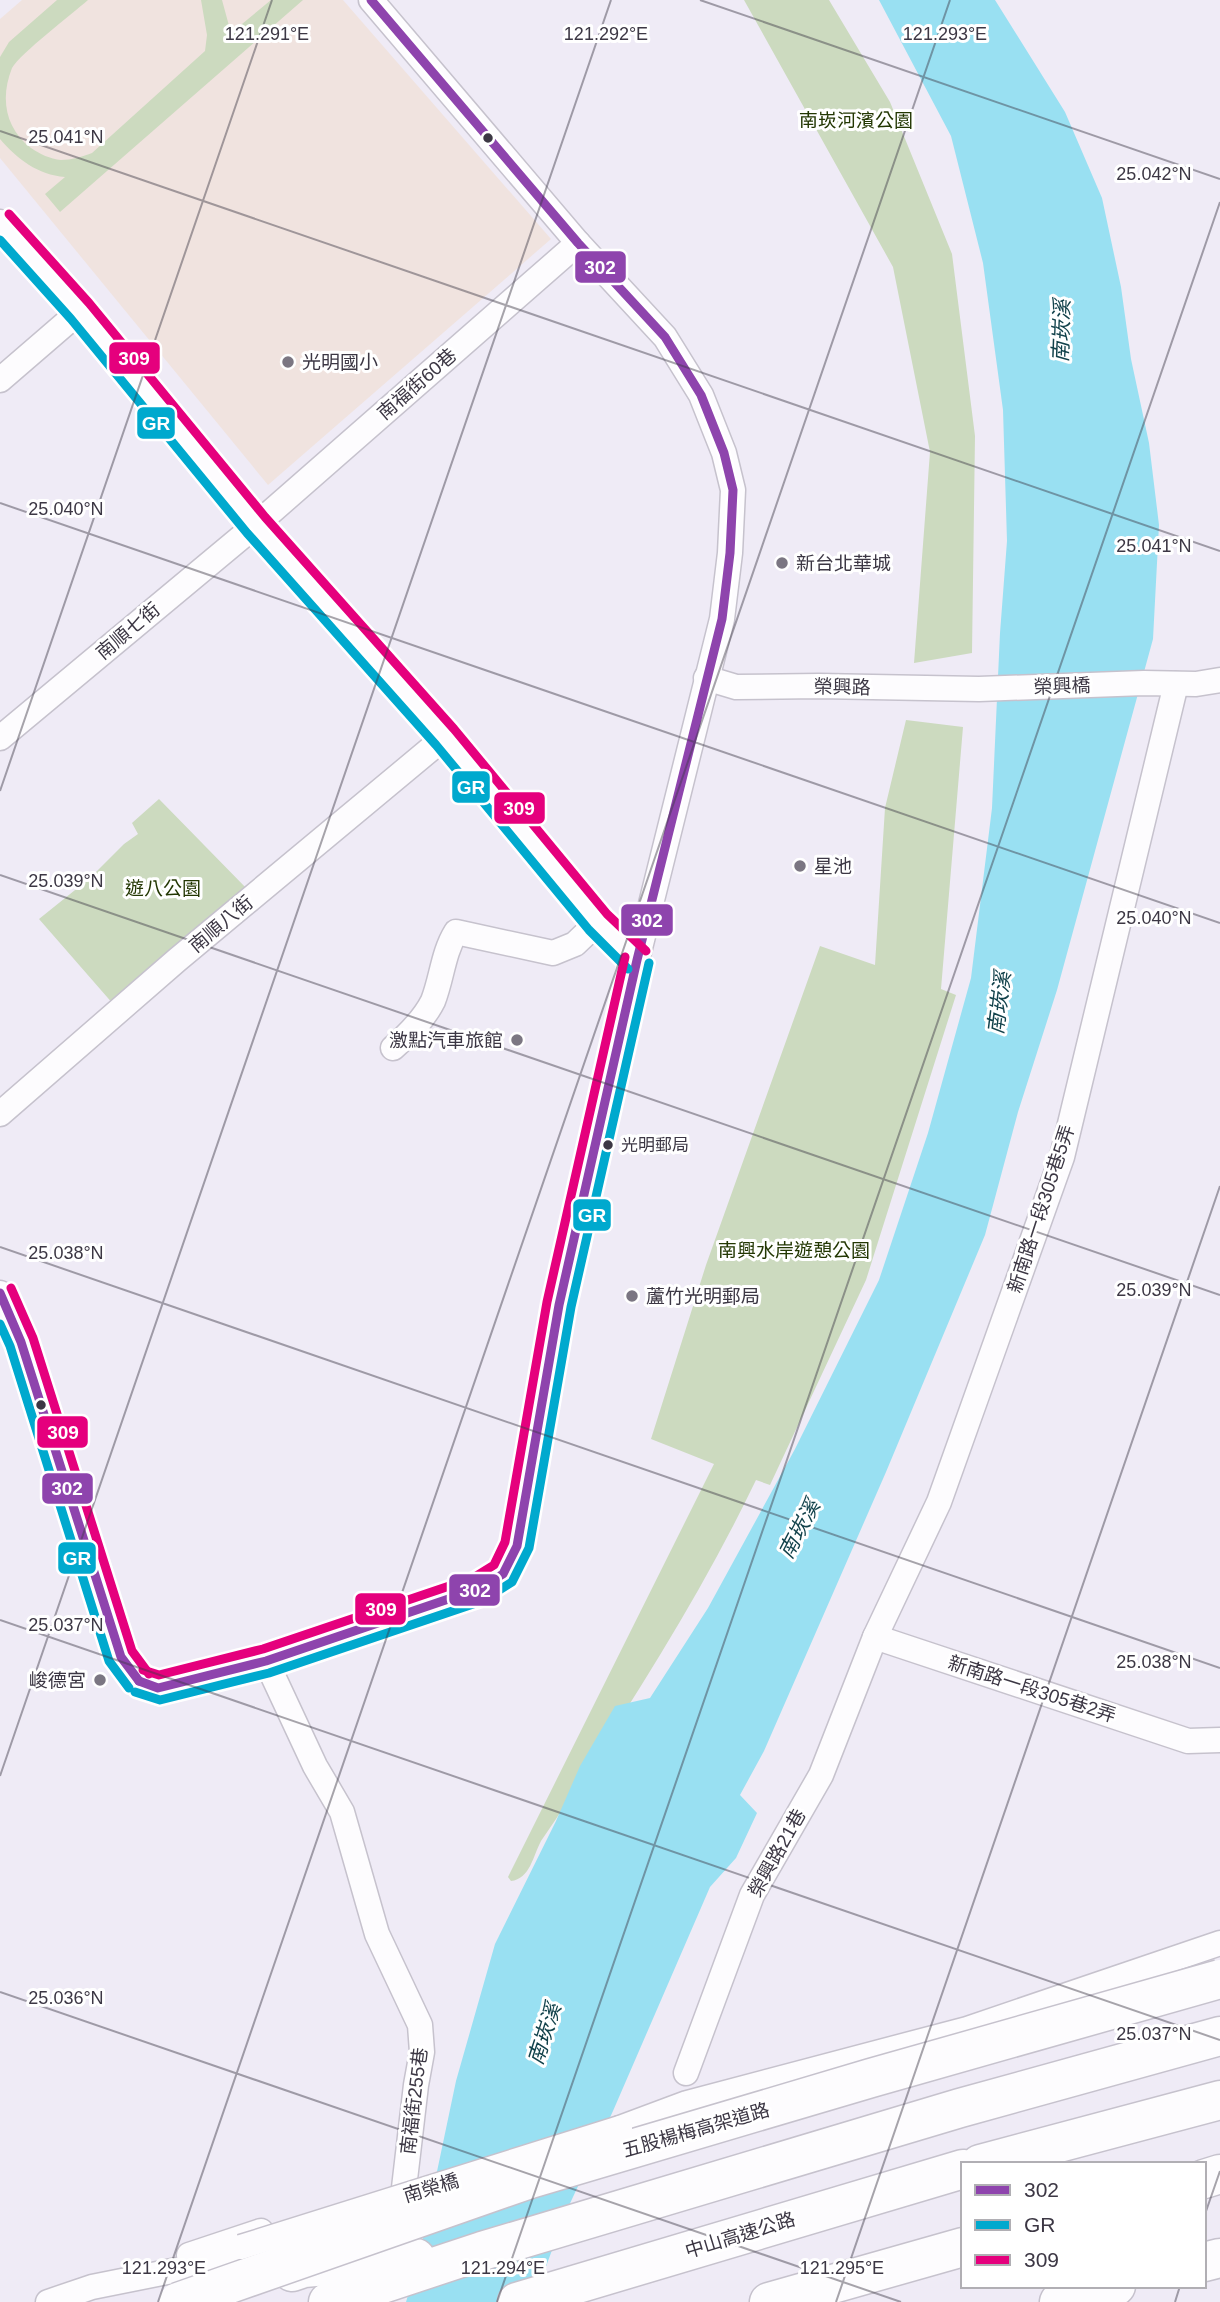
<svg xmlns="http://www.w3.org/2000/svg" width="1220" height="2302" font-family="Arial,'Noto Sans TC',sans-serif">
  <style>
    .education { fill: #f0e3df }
    .park { fill: #ccdabf }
    .water { fill: #99e0f2 }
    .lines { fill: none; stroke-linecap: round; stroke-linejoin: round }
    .street-casing { stroke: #c6c2cd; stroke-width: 27 }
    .highway-casing { stroke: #c6c2cd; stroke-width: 41 }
    .street { stroke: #fdfcfe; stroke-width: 24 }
    .highway { stroke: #fdfcfe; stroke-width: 38 }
    .street-bridge-casing { stroke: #c6c2cd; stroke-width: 27; stroke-linecap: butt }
    .highway-bridge-casing { stroke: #c6c2cd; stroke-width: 41; stroke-linecap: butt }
    .street-bridge { stroke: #fdfcfe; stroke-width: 24 }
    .highway-bridge { stroke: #fdfcfe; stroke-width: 38 }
    .bus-1-casing { stroke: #fff; stroke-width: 14 }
    .bus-2-casing { stroke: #fff; stroke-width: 14 }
    .bus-3-casing { stroke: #fff; stroke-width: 14 }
    .bus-1 { stroke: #8e44ad; stroke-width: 9 }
    .bus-2 { stroke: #00a9ce; stroke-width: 9 }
    .bus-3 { stroke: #e5007d; stroke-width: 9 }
    .ticks { fill: none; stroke: #3c3744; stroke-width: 2; stroke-opacity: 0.45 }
    .bus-dot { fill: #3c3744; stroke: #fff; stroke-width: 2.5 }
    .poi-dot { fill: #7b7682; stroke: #fff; stroke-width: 2.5 }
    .labels { text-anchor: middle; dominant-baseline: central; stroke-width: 6; stroke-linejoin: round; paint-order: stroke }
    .bus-label { font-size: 17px; fill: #3c3744; stroke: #fff; text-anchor: start }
    .park-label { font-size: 19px; fill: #233703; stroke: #fff }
    .poi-label { font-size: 19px; fill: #3c3744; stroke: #fff; text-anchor: start }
    .street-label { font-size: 19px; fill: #3c3744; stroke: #fff }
    .water-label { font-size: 21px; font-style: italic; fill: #12424b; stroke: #fff }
    .ticks-label { font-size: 18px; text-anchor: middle; fill: #3c3744; stroke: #fff; stroke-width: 6; stroke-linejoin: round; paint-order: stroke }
    .line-badge { stroke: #fff; stroke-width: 2.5 }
    .badge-label { font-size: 19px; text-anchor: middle; font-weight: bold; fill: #fff }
  </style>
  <rect width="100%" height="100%" fill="#efebf6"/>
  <path class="education" d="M22,0H343L551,239L268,485L0,158V19Z"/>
  <g class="park">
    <path d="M57,0H88C72,14 21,53 12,68C0,98 5,128 31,148C40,154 50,159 61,160C72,160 81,157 92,153L205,51L207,35L201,0H222L231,33L271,0H303L60,212L45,194L65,177C38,175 17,159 0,139V57L9,42Z"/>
    <path d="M744,0H829L890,102L952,254L975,436L972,653L914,663L930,452L893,267Z"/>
    <path d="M906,720L963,727L941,989L956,995L866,1280L770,1485L756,1480C699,1599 627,1709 556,1819C551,1826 546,1834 541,1841C533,1856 530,1879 511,1881L508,1877L714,1464L651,1439L706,1265L820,946L875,965L885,808Z"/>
    <path d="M159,799L249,891L114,1005L39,919L90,878L124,844L138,834L132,823Z"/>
  </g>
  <path class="water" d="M879,0H995L1065,112L1102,198L1121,287L1131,359L1149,443L1159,525L1153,639L1057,990L1018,1112L985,1235L886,1472L764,1751L740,1795L757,1813L736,1858L710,1887L613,2111L566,2212L533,2302H406L418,2262L456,2081L495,1944L556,1821L580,1766L615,1706L650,1698L708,1608L795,1449L879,1280L928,1133L971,978L992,808L1000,633L1007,541L1003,410L983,263L951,136Z"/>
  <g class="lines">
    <g class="street-casing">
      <g id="street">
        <path d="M0,222L80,311L256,525L445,737L598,922L637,960"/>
        <path d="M0,380L80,311"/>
        <path d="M706,678L736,687L819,686L979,689L1144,683L1196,684L1220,680"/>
        <path d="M0,738L256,525L578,243"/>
        <path d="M393,1048C408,1035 424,1019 433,1001C442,978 443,953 456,932L553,953L575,944L598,922"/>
        <path d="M0,1114L177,960L445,737"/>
        <path d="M0,1293L21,1342L121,1657L139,1681L158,1688L266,1661L478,1589L503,1574L517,1546L559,1305L637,960L722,619L730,553L733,490L724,453L701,395L665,337L578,243L371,0"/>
        <path d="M875,1637L1188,1741L1220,1740"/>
        <path d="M266,1661L315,1766L342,1812L377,1934L420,2025L422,2052L416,2085L402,2205L393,2208"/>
        <path d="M686,2073L752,1895L821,1775L875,1637L939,1502L1062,1157L1176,684"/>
        <path d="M620,2128L687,2103L967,2029L1220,1943"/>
        <path d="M189,2255L261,2231"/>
        <path d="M48,2302L92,2287L242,2257L269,2249"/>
      </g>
    </g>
    <g class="highway-casing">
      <g id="highway">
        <path d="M980,2164L1220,2100"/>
        <path d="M1204,2179L1220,2174"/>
        <path d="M1204,2262L1220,2258"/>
        <path d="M292,2272L304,2268L416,2258"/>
        <path d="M328,2302L482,2251L960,2108L1220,2036"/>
        <path d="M517,2302L963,2169"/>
        <path d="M769,2302L963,2247"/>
        <path d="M1059,2302L1116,2286"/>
      </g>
    </g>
    <use href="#street" class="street"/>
    <use href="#highway" class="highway"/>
    <g class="street-bridge-casing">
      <path id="street-bridge" d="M241,2247L620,2128"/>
    </g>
    <g class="highway-bridge-casing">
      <path id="highway-bridge" d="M178,2302L530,2179L871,2078L1220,1979"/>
    </g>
    <use href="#street-bridge" class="street-bridge"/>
    <use href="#highway-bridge" class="highway-bridge"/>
    <g class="bus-1-casing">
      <g id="bus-1">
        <path d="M0,1293L21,1342L121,1657L139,1681"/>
        <path d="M139,1681L158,1688L266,1661L478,1589L503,1574L517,1546L559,1305L637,960L722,619L730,553L733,490L724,453L701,395L665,337L578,243L371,0"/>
      </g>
    </g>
    <g class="bus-2-casing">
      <g id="bus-2">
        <path d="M0,240L71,319L247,533L436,745L589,930L628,969"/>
        <path d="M0,1324L10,1346L109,1661L129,1688"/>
        <path d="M135,1692L160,1700L269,1673L482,1601L512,1582L529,1548L571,1307L649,963"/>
      </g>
    </g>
    <g class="bus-3-casing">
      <g id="bus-3">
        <path d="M9,214L89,303L265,517L454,729L607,914L646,951"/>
        <path d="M11,1288L33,1338L132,1651L149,1674"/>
        <path d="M143,1670L159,1675L263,1649L473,1578L494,1565L505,1542L547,1302L625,957"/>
      </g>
    </g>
    <use href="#bus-1" class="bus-1"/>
    <use href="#bus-2" class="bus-2"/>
    <use href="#bus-3" class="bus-3"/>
  </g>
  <path class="ticks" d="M700,0L1220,179M0,131L1220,551M0,503L1220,923M0,791L272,0M0,875L1220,1295M0,1247L1220,1668M0,1620L1220,2040M0,1776L611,0M0,1992L901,2302M1204,2217L1220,2171M158,2302L950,0M497,2302L1220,202M836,2302L1220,1186M1175,2302L1180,2286"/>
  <g class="bus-dot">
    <circle cx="488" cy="138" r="6"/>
    <circle cx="608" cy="1145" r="6"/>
    <circle cx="41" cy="1405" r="6"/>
  </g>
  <g class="poi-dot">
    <circle cx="288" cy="362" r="7"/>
    <circle cx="782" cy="563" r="7"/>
    <circle cx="800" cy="866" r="7"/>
    <circle cx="517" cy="1040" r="7"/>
    <circle cx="632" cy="1296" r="7"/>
    <circle cx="100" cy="1680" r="7"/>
  </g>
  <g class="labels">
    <g class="bus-label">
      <text x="621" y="1145">光明郵局</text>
    </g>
    <g class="park-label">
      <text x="856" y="120">南崁河濱公園</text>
      <text x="163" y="888">遊八公園</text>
      <text x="794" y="1250">南興水岸遊憩公園</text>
    </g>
    <g class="poi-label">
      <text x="302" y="362">光明國小</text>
      <text x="796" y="563">新台北華城</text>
      <text x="814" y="866">星池</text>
      <text x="503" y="1040" text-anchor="end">激點汽車旅館</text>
      <text x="646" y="1296">蘆竹光明郵局</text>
      <text x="86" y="1680" text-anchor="end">峻德宮</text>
    </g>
    <g class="street-label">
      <text transform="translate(417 384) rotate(-41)">南福街60巷</text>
      <text transform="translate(128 631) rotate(-40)">南順七街</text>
      <text transform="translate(1062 686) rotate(-2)">榮興橋</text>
      <text transform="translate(842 687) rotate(1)">榮興路</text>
      <text transform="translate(221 924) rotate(-40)">南順八街</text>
      <text transform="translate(1041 1209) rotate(-72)">新南路一段305巷5弄</text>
      <text transform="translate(1032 1689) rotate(18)">新南路一段305巷2弄</text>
      <text transform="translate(777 1853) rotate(-61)">榮興路21巷</text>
      <text transform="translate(414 2101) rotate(-83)">南福街255巷</text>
      <text transform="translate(696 2130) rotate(-16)">五股楊梅高架道路</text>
      <text transform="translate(431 2188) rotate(-17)">南榮橋</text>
      <text transform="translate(740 2235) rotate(-17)">中山高速公路</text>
    </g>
    <g class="water-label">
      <text transform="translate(1061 331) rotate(-88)">南崁溪</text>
      <text transform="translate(999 1003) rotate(-83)">南崁溪</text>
      <text transform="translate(799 1529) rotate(-62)">南崁溪</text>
      <text transform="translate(544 2034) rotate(-72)">南崁溪</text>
    </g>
  </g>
  <g class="ticks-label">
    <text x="267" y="40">121.291°E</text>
    <text x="606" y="40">121.292°E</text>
    <text x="945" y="40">121.293°E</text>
    <text x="66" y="143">25.041°N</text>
    <text x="1154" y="180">25.042°N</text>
    <text x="66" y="515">25.040°N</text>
    <text x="1154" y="552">25.041°N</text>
    <text x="66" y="887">25.039°N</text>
    <text x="1154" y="924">25.040°N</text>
    <text x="66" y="1259">25.038°N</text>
    <text x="1154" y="1296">25.039°N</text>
    <text x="66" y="1631">25.037°N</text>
    <text x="1154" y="1668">25.038°N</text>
    <text x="66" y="2004">25.036°N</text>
    <text x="1154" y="2040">25.037°N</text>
    <text x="164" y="2274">121.293°E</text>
    <text x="503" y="2274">121.294°E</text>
    <text x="842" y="2274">121.295°E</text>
  </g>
  <g class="line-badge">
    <rect x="574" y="250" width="53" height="34" rx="7" fill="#8e44ad"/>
    <rect x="108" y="341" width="53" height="34" rx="7" fill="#e5007d"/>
    <rect x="136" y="406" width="40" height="34" rx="7" fill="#00a9ce"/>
    <rect x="451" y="770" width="40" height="34" rx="7" fill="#00a9ce"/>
    <rect x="493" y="791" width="53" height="34" rx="7" fill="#e5007d"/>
    <rect x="620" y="903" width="54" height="34" rx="7" fill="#8e44ad"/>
    <rect x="572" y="1198" width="40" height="34" rx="7" fill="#00a9ce"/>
    <rect x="36" y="1415" width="53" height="34" rx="7" fill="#e5007d"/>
    <rect x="41" y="1472" width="53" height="33" rx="7" fill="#8e44ad"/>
    <rect x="57" y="1541" width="40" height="34" rx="7" fill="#00a9ce"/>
    <rect x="448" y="1573" width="53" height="34" rx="7" fill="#8e44ad"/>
    <rect x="354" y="1592" width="53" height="34" rx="7" fill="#e5007d"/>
  </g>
  <g class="badge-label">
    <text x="600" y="274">302</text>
    <text x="134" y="365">309</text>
    <text x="156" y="430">GR</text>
    <text x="471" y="794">GR</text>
    <text x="519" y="815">309</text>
    <text x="647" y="927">302</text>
    <text x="592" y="1222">GR</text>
    <text x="63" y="1439">309</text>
    <text x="67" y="1495">302</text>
    <text x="77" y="1565">GR</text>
    <text x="475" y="1597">302</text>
    <text x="381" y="1616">309</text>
  </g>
  <rect x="961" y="2162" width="245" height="126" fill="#ffffff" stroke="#b1afb4" stroke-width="2"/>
  <rect x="975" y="2185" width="35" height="10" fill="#8e44ad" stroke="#b1afb4" stroke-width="2"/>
  <text x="1024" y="2197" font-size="21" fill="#3c3744">302</text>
  <rect x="975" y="2220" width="35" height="10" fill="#00a9ce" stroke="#b1afb4" stroke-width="2"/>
  <text x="1024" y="2232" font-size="21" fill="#3c3744">GR</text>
  <rect x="975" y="2255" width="35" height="10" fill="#e5007d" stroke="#b1afb4" stroke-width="2"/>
  <text x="1024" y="2267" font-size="21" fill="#3c3744">309</text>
</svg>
